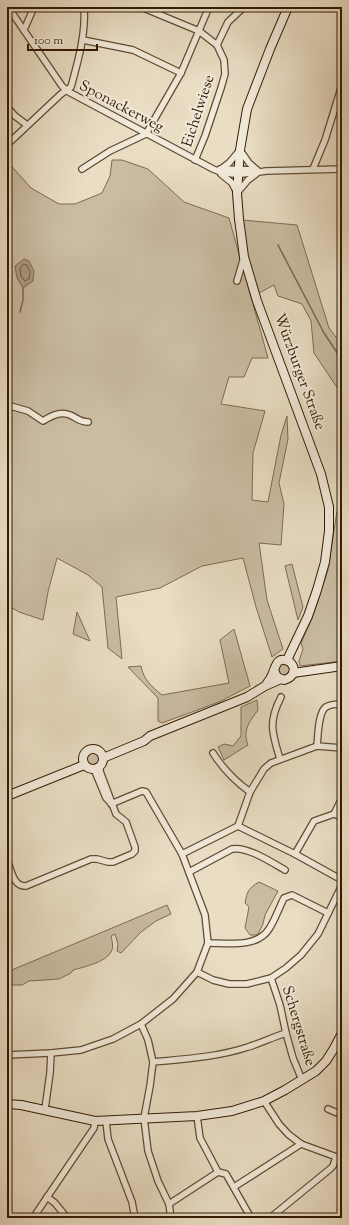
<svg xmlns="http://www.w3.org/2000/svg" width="349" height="1225" font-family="'Sorts Mill Goudy',serif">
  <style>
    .green { fill: #cabca3; stroke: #7e6b52 }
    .water { fill: #ab9b82; stroke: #7b674f }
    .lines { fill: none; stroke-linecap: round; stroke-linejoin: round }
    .shore { stroke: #6f5a42; stroke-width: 1 }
    .stream { stroke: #7b674f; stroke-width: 1.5 }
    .street-casing { stroke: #604b32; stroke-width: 8 }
    .secondary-casing { stroke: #331a02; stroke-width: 10 }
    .street { stroke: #f1e9d9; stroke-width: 5.5 }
    .secondary { stroke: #f1e9d9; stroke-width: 8 }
    .labels { text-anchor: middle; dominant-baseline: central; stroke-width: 4; stroke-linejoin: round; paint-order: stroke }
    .street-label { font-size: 15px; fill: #331a02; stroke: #f1e9d9 }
  </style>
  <rect width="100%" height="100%" fill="#e9ddc4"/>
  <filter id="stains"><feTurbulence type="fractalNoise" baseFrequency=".005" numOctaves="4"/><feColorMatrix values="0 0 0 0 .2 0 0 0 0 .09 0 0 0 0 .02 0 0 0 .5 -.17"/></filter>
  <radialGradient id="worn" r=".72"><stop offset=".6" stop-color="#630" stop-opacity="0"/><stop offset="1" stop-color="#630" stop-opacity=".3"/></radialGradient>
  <g class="green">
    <path d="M112,160H122L148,169L184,202L229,218L268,358H252L244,377H229L221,404L265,411L253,453L252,500L268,502L281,435L287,416L288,439L279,483L284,504L281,545L259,543L267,600L283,649L272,657L256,607L243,558L202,566L160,588L116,597L122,659L108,648L102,587L88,575L57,558L48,592L43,620L19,612L7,605V161L31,188L59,204H75L102,193L110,176Z"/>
    <path d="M242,220L297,225L329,328L342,345V395L314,353L311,321L302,304L278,296L274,285L259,293L247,255Z"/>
    <path d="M342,506V661L300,666L299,661L303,649L301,643L312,618L328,570L337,511Z"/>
    <path d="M292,564L303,607L298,620L285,566Z"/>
    <path d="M77,612L90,641L73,634Z"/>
    <path d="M234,629L250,686L219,702L162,723L158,721V698L128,667L141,666C143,679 152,687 162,695L229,683L220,640Z"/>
    <path d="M280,663L287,664L291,670L287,676L280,675L277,667Z"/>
    <path d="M257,700L258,710C250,721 242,730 248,745L224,760L218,747L224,744L233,746L241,736V707Z"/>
    <circle cx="92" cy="759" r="7"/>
    <path d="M259,882L278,891L265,915L263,924L258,934L255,935H250L245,928L249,907L245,903C247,891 249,888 259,882Z"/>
    <path d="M167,905L171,914L156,921L141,932L121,953L117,951L118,944L115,934L111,936C112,941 114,947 111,952C106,962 84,967 73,970L71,973L59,979L29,981L22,985H7V972Z"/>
  </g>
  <path class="water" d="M24,259L29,261L34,271L33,281L23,288L17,278L15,266Z"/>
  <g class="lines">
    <path class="shore" d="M24,264L27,265L30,272L29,279L25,281L21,276L20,269Z"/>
    <g class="stream">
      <path d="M278,245L324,333L342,360"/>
      <path d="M20,312L23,300V288"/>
    </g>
    <g class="street-casing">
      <g id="street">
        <path d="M8,7L62,86L67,91L213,169C230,177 248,174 266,171L342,169"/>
        <path d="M141,7L199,31L217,45L224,60L225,74L221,88L205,136L195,160"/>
        <path d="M24,30L34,7"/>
        <path d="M83,40L133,50L181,73"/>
        <path d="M217,45L228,22L244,7"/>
        <path d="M7,107L15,116L27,125"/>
        <path d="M11,141L61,94L71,87C78,61 86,34 84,7"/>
        <path d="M82,169L110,151L146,134L181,73L209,7"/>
        <path d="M220,169L257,170"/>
        <path d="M221,169L229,163L240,150L249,163L257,170"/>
        <path d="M313,169L325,140L342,85"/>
        <path d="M221,174L232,183L237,193L248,180L256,174"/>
        <path d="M237,281L244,257"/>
        <path d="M7,405L28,411L43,421C51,416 60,411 70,415C77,418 80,422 88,422"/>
        <path d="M317,746C318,737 318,712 326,707C330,704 337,704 342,704"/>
        <path d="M213,753C223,769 235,781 250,792"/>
        <path d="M280,759C272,733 268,722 281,697"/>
        <path d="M94,769L106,798L111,803"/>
        <path d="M334,814L342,817"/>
        <path d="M238,826L295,854L342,880"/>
        <path d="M182,854L238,826L250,792L264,769L271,763L317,746L342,748"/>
        <path d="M295,854L314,821L334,814L342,798"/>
        <path d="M7,860C11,869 13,887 26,886L91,859H97L108,862H113L132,854L135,851V847L126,822L116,814L101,774L99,767"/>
        <path d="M189,872L232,849C247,846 271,862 285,870"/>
        <path d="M208,943C228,943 257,948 269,929C275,920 279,908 284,898L292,895L328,913"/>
        <path d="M197,972L213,980L229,984H247L271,978L286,968L301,955L318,934L342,885"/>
        <path d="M271,978L280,1005L286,1033L293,1058L302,1080"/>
        <path d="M141,1024L148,1040L153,1062L150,1086L144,1118L148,1151L158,1181L169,1204"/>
        <path d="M7,1055L51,1053L81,1050L113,1039L141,1024L173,999L197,972L208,943L205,915L182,854L146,792L142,791L111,804"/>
        <path d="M153,1062C185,1059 218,1057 248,1047C261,1043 273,1037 286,1033"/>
        <path d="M264,1101L279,1124L288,1134L301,1144L342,1159"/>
        <path d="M45,1109L50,1073L51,1053"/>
        <path d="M328,1109L342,1115"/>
        <path d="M197,1116L200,1138L218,1172L226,1174L251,1218"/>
        <path d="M106,1121L108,1139L132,1202L135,1218"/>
        <path d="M234,1187L301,1144"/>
        <path d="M47,1197L55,1203L67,1218"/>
        <path d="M33,1218L94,1128L95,1121"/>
        <path d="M171,1218L169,1204L218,1172"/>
        <path d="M270,1218L330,1169L333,1166L336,1157"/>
      </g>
    </g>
    <g class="secondary-casing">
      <g id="secondary">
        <path d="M287,660L308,616L317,590L325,562L329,531V507L321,474L257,301L244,257L239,219L237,193L240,150L247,109L270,49L288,7"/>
        <path d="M293,673L342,666"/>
        <path d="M266,685C267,682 270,680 271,677C276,669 275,654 290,662C297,669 294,677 284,680L277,677L274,670"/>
        <circle cx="93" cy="759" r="10"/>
        <path d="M103,758L144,741L150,736L247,697L265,686L281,679"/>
        <path d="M7,796L84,765"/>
        <path d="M7,1104L21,1105L95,1121L197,1116L232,1111L264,1101L285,1090L316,1071L326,1061L333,1050L342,1033"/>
      </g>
    </g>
    <use href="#street" class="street"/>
    <use href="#secondary" class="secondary"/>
  </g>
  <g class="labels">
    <g class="street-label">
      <text transform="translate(121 107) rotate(28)">Sponackerweg</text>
      <text transform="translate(199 111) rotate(-72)">Eichelwiese</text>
      <text transform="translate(299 372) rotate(70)">Würzburger Straße</text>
      <text transform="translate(298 1026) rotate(73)">Schergstraße</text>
    </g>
  </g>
  <rect width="349" height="1225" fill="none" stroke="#e9ddc4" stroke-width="24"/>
  <rect x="8" y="8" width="333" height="1209" fill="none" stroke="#331a02" stroke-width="2"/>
  <rect x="12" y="12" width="325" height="1201" fill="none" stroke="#331a02"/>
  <path d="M28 44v6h69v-6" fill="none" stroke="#331a02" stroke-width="2"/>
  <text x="34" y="44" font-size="12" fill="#331a02" stroke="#f1e9d9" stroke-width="3" paint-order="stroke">100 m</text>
  <rect width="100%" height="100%" filter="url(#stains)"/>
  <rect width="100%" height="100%" fill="url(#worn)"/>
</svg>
